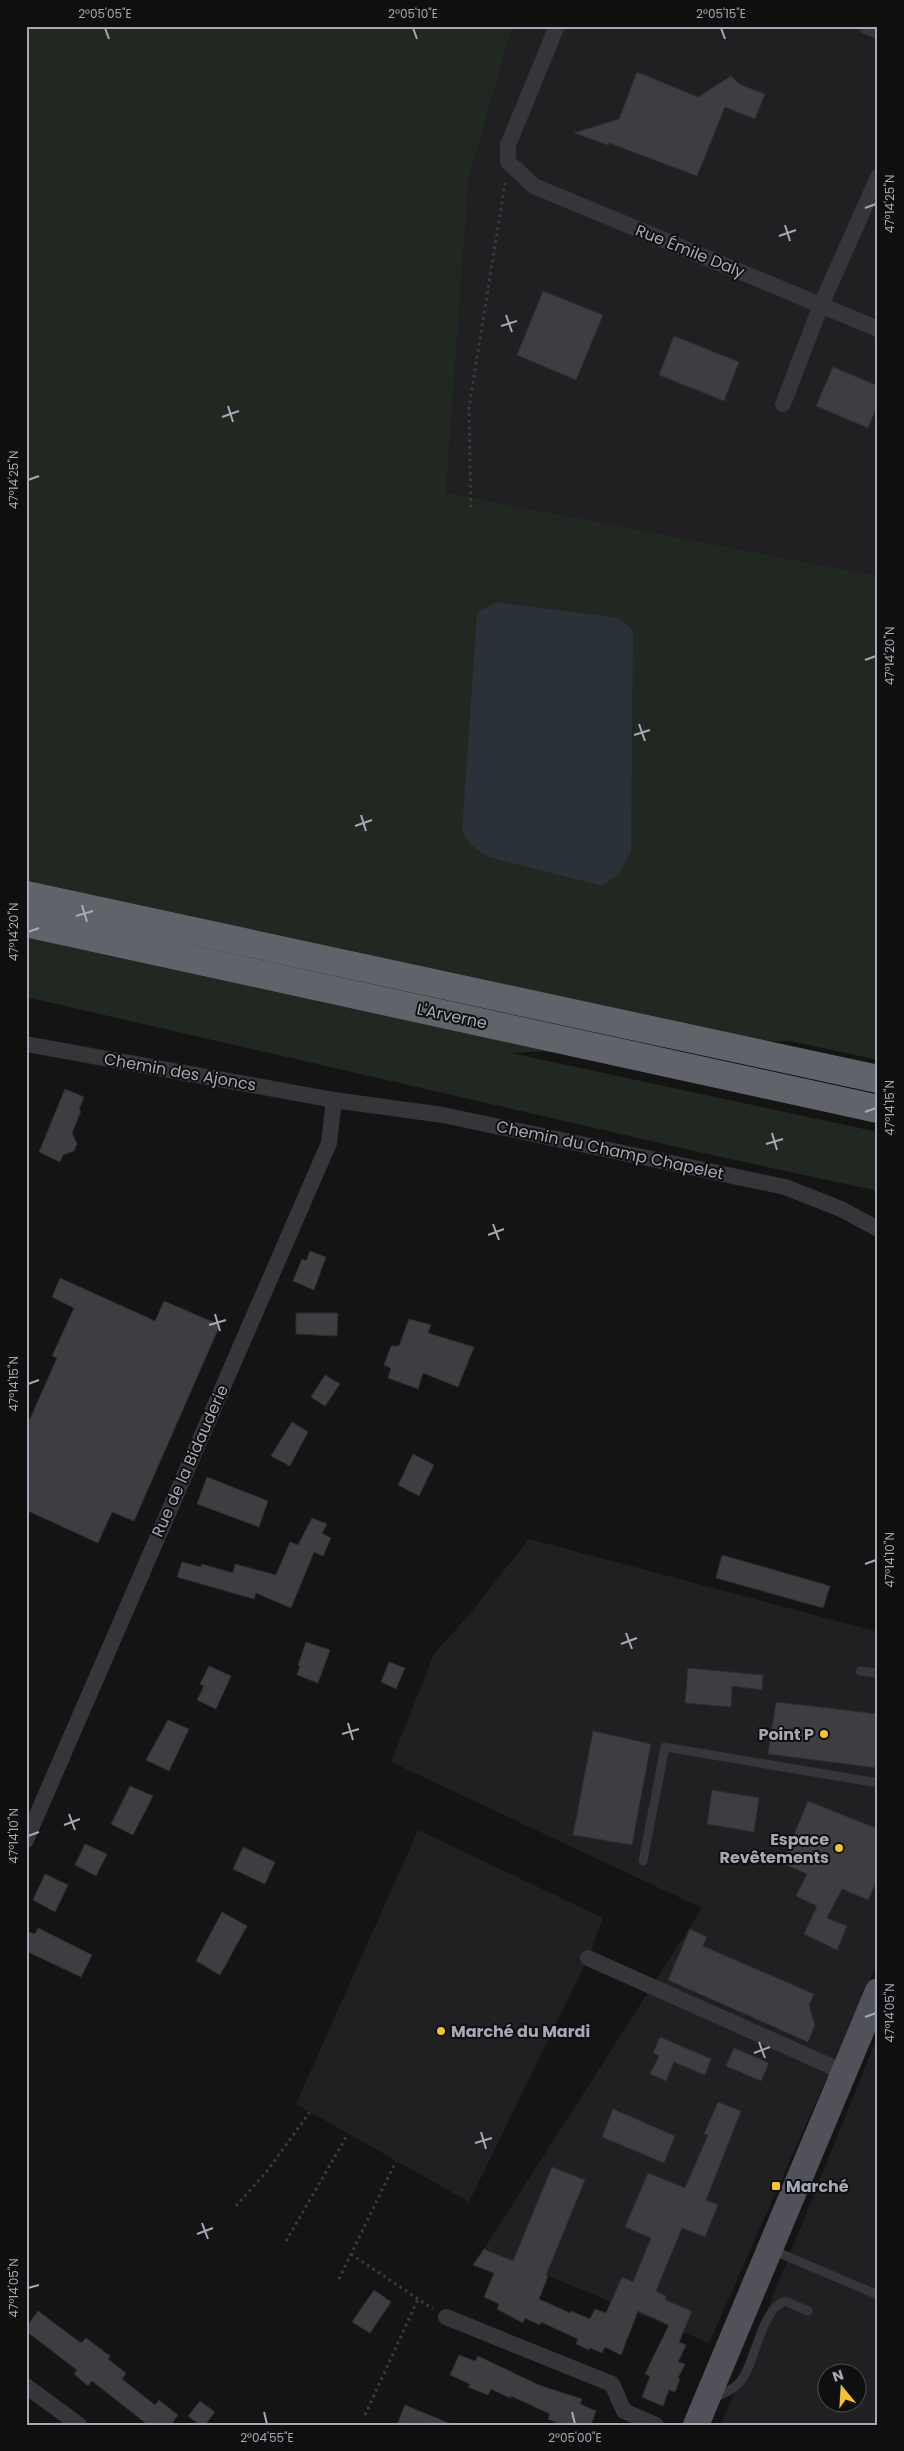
<svg xmlns="http://www.w3.org/2000/svg" width="904" height="2451" font-family="Poppins,sans-serif">
  <style>
    .built { fill: #202022; fill-rule: evenodd }
    .green { fill: #202821 }
    .water { fill: #2a3139 }
    .building { fill: #3e3e42; stroke: #2e2e31 }
    .lines { fill: none; stroke-linecap: round; stroke-linejoin: round }
    .path { stroke: #3b3c41; stroke-width: 3; stroke-dasharray: 2.5 4; stroke-linecap: butt }
    .service { stroke: #35353a; stroke-width: 9 }
    .minor { stroke: #35353a; stroke-width: 16 }
    .primary { stroke: #515259; stroke-width: 26 }
    .motorway { stroke: #61636b; stroke-width: 28 }
    .ticks { fill: none; stroke: #a5a9b6; stroke-width: 2 }
    .poi-dot { fill: #f3c22e; stroke: #0f0f10; stroke-width: 2 }
    .labels { text-anchor: middle; dominant-baseline: central; stroke-width: 4; stroke-linejoin: round; paint-order: stroke }
    .street-label { font-size: 16px; fill: #a5a9b6; stroke: #0f0f10 }
    .poi-label { font-size: 16px; font-weight: bold; fill: #a5a9b6; stroke: #0f0f10; text-anchor: end }
    .neatline { fill: none; stroke: #a5a9b6; stroke-width: 2 }
    .ticks-label { font-size: 12px; text-anchor: middle; fill: #a5a9b6 }
  </style>
  <rect width="100%" height="100%" fill="#141415"/>
  <g class="built">
    <path d="M513,26H878V576L446,494L469,178Z"/>
    <path d="M529,1539L878,1632V1962L709,2343L484,2249L702,1908L391,1762L434,1654L468,1616Z"/>
    <path d="M418,1830L603,1918L588,1958L469,2202L296,2104Z"/>
    <path d="M878,2035V2425H721ZM826,2374H856V2404H826Z"/>
  </g>
  <path class="green" d="M26,26H513L469,178L446,493L878,576V1060L790,1041L511,1053L878,1132V1191L707,1154L26,997Z"/>
  <path class="water" d="M496,602L618,618L633,630L631,852L619,874L602,886L488,857L470,844L462,832L477,613Z"/>
  <g class="building">
    <path d="M637,72L698,97L731,76L739,84L765,94L755,119L725,107L697,176L609,143L608,145L574,133L619,119Z"/>
    <path d="M543,291L603,315L576,380L517,355Z"/>
    <path d="M674,336L739,362L724,401L659,375Z"/>
    <path d="M833,367L878,386V404L868,428L816,406Z"/>
    <path d="M65,1089L84,1097L79,1110L81,1111L72,1133L77,1144L74,1151L63,1155L60,1162L39,1152Z"/>
    <path d="M310,1251L326,1257L314,1290L293,1281L302,1259L306,1261Z"/>
    <path d="M60,1278L155,1321L164,1301L220,1325L134,1521L112,1512L98,1543L26,1510V1428L57,1358L52,1356L74,1308L52,1297Z"/>
    <path d="M296,1313H338L337,1336L296,1334Z"/>
    <path d="M409,1319L431,1325L428,1333L474,1347L458,1387L423,1373L418,1389L388,1378L391,1368L384,1365L391,1346H399Z"/>
    <path d="M325,1375L340,1384L325,1406L311,1397Z"/>
    <path d="M292,1422L308,1432L290,1466L271,1456Z"/>
    <path d="M413,1454L434,1465L419,1496L398,1485Z"/>
    <path d="M207,1477L268,1501L259,1527L197,1504Z"/>
    <path d="M312,1518L327,1524L322,1533L331,1538L323,1556L314,1552L291,1608L256,1593L254,1599L177,1577L182,1562L201,1567L202,1564L233,1573L235,1564L276,1575L290,1542L298,1545Z"/>
    <path d="M722,1555L830,1586L823,1608L716,1578Z"/>
    <path d="M306,1642L330,1650L318,1683L297,1675L300,1666L298,1665Z"/>
    <path d="M389,1662L405,1668L396,1689L381,1682Z"/>
    <path d="M209,1666L231,1676L216,1709L197,1700L204,1686L200,1684Z"/>
    <path d="M688,1668L763,1675L762,1690L732,1686L731,1707L685,1703Z"/>
    <path d="M776,1702L878,1714V1768L768,1754Z"/>
    <path d="M168,1720L189,1729L169,1771L146,1760Z"/>
    <path d="M593,1731L651,1744L632,1845L573,1835Z"/>
    <path d="M130,1786L153,1796L133,1835L111,1824Z"/>
    <path d="M712,1790L759,1798L754,1832L707,1824Z"/>
    <path d="M808,1801L878,1829V1878L868,1900L842,1889L827,1918L847,1926L837,1950L804,1934L817,1906L796,1896L807,1874L782,1863Z"/>
    <path d="M85,1844L107,1854L96,1876L75,1865Z"/>
    <path d="M243,1847L275,1862L265,1884L233,1869Z"/>
    <path d="M45,1874L68,1885L55,1912L33,1900Z"/>
    <path d="M222,1912L247,1926L220,1975L196,1961Z"/>
    <path d="M38,1928L92,1955L81,1977L26,1951V1931L35,1934Z"/>
    <path d="M690,1929L707,1937L703,1946L814,1994L809,2005L815,2025L808,2042L668,1980Z"/>
    <path d="M660,2037L711,2059L705,2075L674,2062L666,2081L650,2074L659,2056L653,2053Z"/>
    <path d="M734,2048L769,2063L761,2081L726,2066Z"/>
    <path d="M718,2102L741,2111L706,2200L718,2205L705,2237L682,2228L656,2291L666,2296L665,2300L692,2311L679,2342L686,2345L678,2362L685,2364L678,2378L680,2379L675,2392L669,2390L663,2406L642,2397L650,2376L645,2374L669,2325L638,2311L621,2355L605,2347L602,2353L590,2348L589,2350L576,2344L578,2339L541,2322L540,2325L525,2318L523,2323L497,2309L499,2304L484,2297L494,2273L473,2265L484,2249L513,2261L552,2167L585,2180L546,2275L548,2276L539,2299L570,2313L571,2311L590,2319L595,2309L606,2313L622,2277L633,2282L651,2238L625,2227L648,2173L685,2188L708,2135L704,2134Z"/>
    <path d="M613,2109L675,2136L664,2163L602,2137Z"/>
    <path d="M374,2290L391,2302L370,2333L352,2322Z"/>
    <path d="M38,2311L81,2343L86,2338L110,2356L108,2359L126,2373L122,2379L155,2405L159,2400L178,2415L171,2425H148L92,2381L88,2386L74,2374L77,2370L26,2331V2327Z"/>
    <path d="M459,2355L475,2361L478,2356L539,2385L582,2399L580,2404L596,2411L591,2425H562L548,2419L550,2414L511,2396L510,2398L491,2389L488,2395L468,2387L470,2384L450,2375Z"/>
    <path d="M200,2401L215,2412L205,2425H200L188,2416Z"/>
    <path d="M405,2405L451,2424V2425H397Z"/>
  </g>
  <g class="lines">
    <g class="path">
      <path d="M471,507L469,408L505,183"/>
      <path d="M236,2206L267,2171L310,2112"/>
      <path d="M286,2241L348,2134"/>
      <path d="M351,2254L433,2309"/>
      <path d="M339,2279L396,2161"/>
      <path d="M365,2415L418,2299"/>
    </g>
    <g class="service">
      <path d="M860,1671L878,1673"/>
      <path d="M643,1861L665,1747L878,1783"/>
      <path d="M772,2250L878,2295"/>
      <path d="M713,2398C722,2395 733,2389 740,2382C756,2363 760,2310 785,2301L808,2311"/>
    </g>
    <g class="minor">
      <path d="M557,26L508,145V162L534,186L878,329"/>
      <path d="M866,26L878,31"/>
      <path d="M783,404L821,305L878,177"/>
      <path d="M26,1044L334,1100L443,1115L785,1187L841,1209L878,1229"/>
      <path d="M26,1840L329,1143L334,1100"/>
      <path d="M588,1958L828,2065L844,2074"/>
      <path d="M446,2317L612,2384L624,2411L656,2425"/>
      <path d="M26,2386L79,2425"/>
    </g>
    <path class="primary" d="M696,2425L878,1991"/>
    <g class="motorway">
      <path d="M26,895L878,1079"/>
      <path d="M26,923L878,1109"/>
    </g>
  </g>
  <path class="ticks" d="M105,28L109,39M413,28L417,39M721,28L725,39M865,208L876,204M785,225L790,241M779,236L796,230M506,315L512,332M501,326L517,321M228,406L233,422M222,417L239,411M28,480L39,476M865,660L876,656M639,724L645,741M634,735L650,730M361,815L366,831M355,826L372,820M82,905L87,922M76,916L93,911M28,932L39,928M865,1112L876,1108M772,1133L777,1150M766,1144L783,1139M493,1224L499,1240M488,1235L504,1229M215,1314L220,1331M209,1325L226,1320M28,1384L39,1380M865,1564L876,1560M626,1633L632,1649M621,1644L637,1638M348,1723L353,1740M342,1734L359,1729M69,1814L75,1830M64,1825L80,1819M28,1836L39,1832M865,2017L876,2013M759,2042L765,2058M754,2053L770,2047M481,2132L486,2149M475,2143L492,2138M202,2223L208,2239M197,2234L213,2228M28,2288L39,2285M264,2412L267,2424M572,2412L575,2424"/>
  <g class="poi-dot">
    <circle cx="824" cy="1734" r="5"/>
    <circle cx="839" cy="1848" r="5"/>
    <circle cx="441" cy="2031" r="5"/>
    <rect x="771" y="2181" width="10" height="10" rx="2.5"/>
  </g>
  <g class="labels">
    <g class="street-label">
      <text transform="translate(690 251) rotate(22)">Rue Émile Daly</text>
      <text transform="translate(452 1016) rotate(12)">L'Arverne</text>
      <text transform="translate(180 1072) rotate(10)">Chemin des Ajoncs</text>
      <text transform="translate(610 1150) rotate(12)">Chemin du Champ Chapelet</text>
      <text transform="translate(190 1461) rotate(-66)">Rue de la Bidauderie</text>
    </g>
    <g class="poi-label">
      <text x="814" y="1734">Point P</text>
      <text x="829" y="1839">Espace<tspan x="829" dy="18">Revêtements</tspan></text>
      <text x="451" y="2031" text-anchor="start">Marché du Mardi</text>
      <text x="786" y="2186" text-anchor="start">Marché</text>
    </g>
  </g>
  <rect width="904" height="2451" fill="none" stroke="#0f0f10" stroke-width="55"/>
  <g transform="translate(842 2388) rotate(342)"><circle r="24" fill="#0f0f10" stroke="#4b4d52"/>
  <path d="M0-4L9 19L0 12L-9 19Z" fill="#f3c22e"/>
  <text y="-8" font-size="14" font-weight="bold" text-anchor="middle" fill="#a5a9b6">N</text>
  </g>
  <rect x="28" y="28" width="848" height="2396" class="neatline"/>
  <g class="ticks-label">
    <text x="105" y="18">2°05'05"E</text>
    <text x="413" y="18">2°05'10"E</text>
    <text x="721" y="18">2°05'15"E</text>
    <text transform="translate(890 204) rotate(-90)" y="4">47°14'25"N</text>
    <text transform="translate(14 480) rotate(-90)" y="4">47°14'25"N</text>
    <text transform="translate(890 656) rotate(-90)" y="4">47°14'20"N</text>
    <text transform="translate(14 932) rotate(-90)" y="4">47°14'20"N</text>
    <text transform="translate(890 1108) rotate(-90)" y="4">47°14'15"N</text>
    <text transform="translate(14 1384) rotate(-90)" y="4">47°14'15"N</text>
    <text transform="translate(890 1560) rotate(-90)" y="4">47°14'10"N</text>
    <text transform="translate(14 1836) rotate(-90)" y="4">47°14'10"N</text>
    <text transform="translate(890 2013) rotate(-90)" y="4">47°14'05"N</text>
    <text transform="translate(14 2288) rotate(-90)" y="4">47°14'05"N</text>
    <text x="267" y="2442">2°04'55"E</text>
    <text x="575" y="2442">2°05'00"E</text>
  </g>
</svg>
